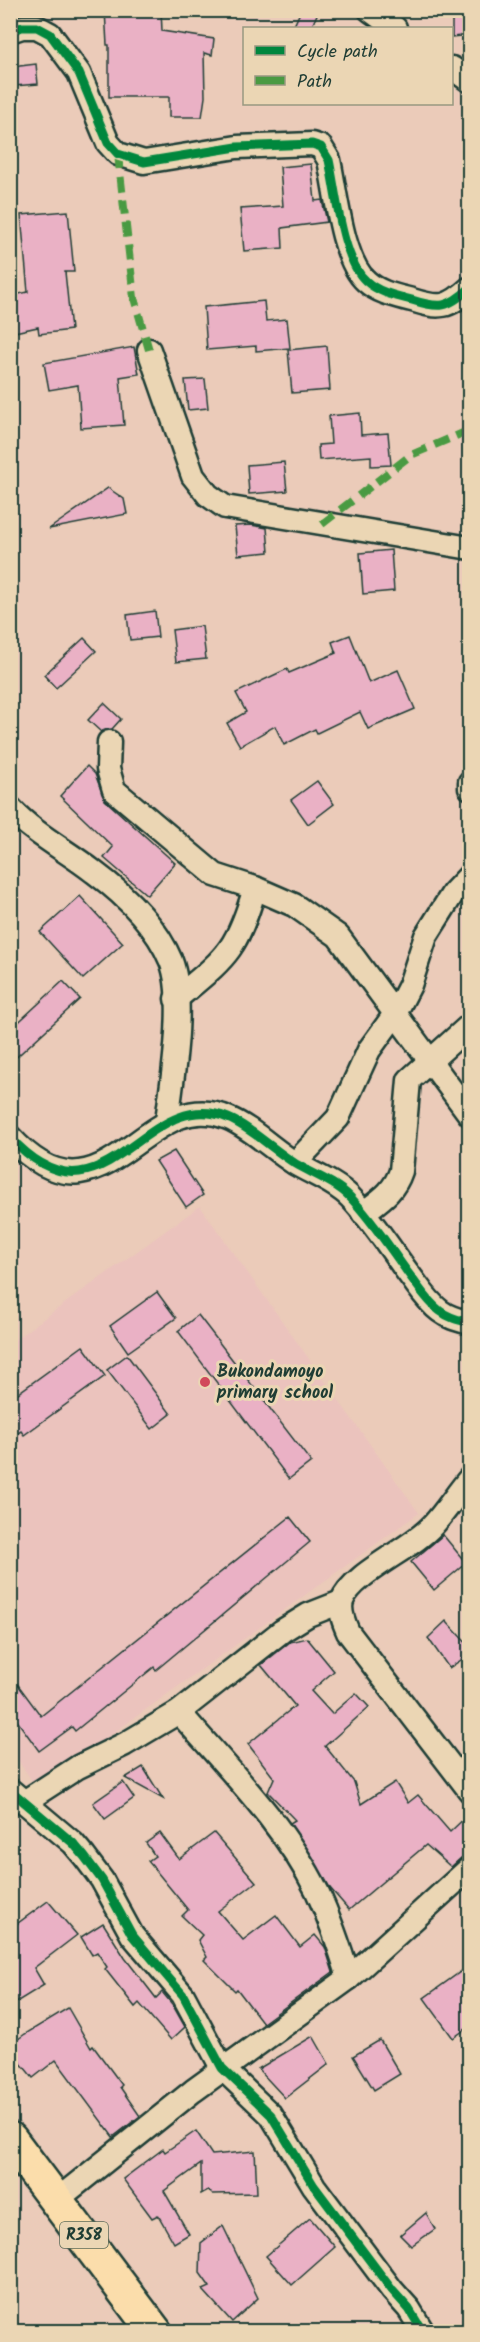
<svg xmlns="http://www.w3.org/2000/svg" width="480" height="2342" font-family="Kalam,sans-serif">
  <style>
    .built { fill: #ebc3bd }
    .building { fill: #eab1c5; stroke: #1f3d34; stroke-width: 1.5 }
    .lines { fill: none; stroke-linecap: round; stroke-linejoin: round }
    .street-casing { stroke: #1f3d34; stroke-width: 27 }
    .primary-casing { stroke: #1f3d34; stroke-width: 38 }
    .street { stroke: #ebd6b4; stroke-width: 22 }
    .primary { stroke: #fbddab; stroke-width: 33 }
    .quiet { stroke: #4a9a42; stroke-width: 8; stroke-dasharray: 15 8; stroke-linecap: butt }
    .cycleway-casing { stroke: #ebd6b4; stroke-width: 13 }
    .cycleway { stroke: #00873e; stroke-width: 9 }
    .poi-dot { fill: #d1495b; stroke: #ebd6b4; stroke-width: 2 }
    .labels { text-anchor: middle; dominant-baseline: central; stroke-width: 6; stroke-linejoin: round; paint-order: stroke }
    .shield { fill: #ebd6b4; stroke: #5c6b5a; stroke-width: 1.5 }
    .shield-label { font-size: 16px; font-weight: bold; fill: #1f3d34 }
    .poi-label { font-size: 18px; font-weight: bold; fill: #1f3d34; stroke: #ebd6b4; text-anchor: start }
  </style>
  <rect width="100%" height="100%" fill="#ebcbb9"/>
  <filter id="ink" filterUnits="userSpaceOnUse"><feTurbulence type="fractalNoise" baseFrequency=".0167" numOctaves="2"/><feDisplacementMap in="SourceGraphic" scale="12" xChannelSelector="R" yChannelSelector="G"/><feConvolveMatrix kernelMatrix="1 2 1 2 8 2 1 2 1" color-interpolation-filters="sRGB"/></filter>
  <g filter="url(#ink)">
    <path class="built" d="M200,1206L419,1513L37,1788L11,1750L10,1343Z"/>
    <g class="building">
      <path d="M105,10H161L162,31L214,39L212,55L204,53L205,97L202,117H169V97H109V45H107Z"/>
      <path d="M301,10H319L311,28H293Z"/>
      <path d="M470,14V35L452,37V16Z"/>
      <path d="M36,64L38,84L14,86L12,67Z"/>
      <path d="M311,164L315,201L322,200L327,222L282,228L283,248L244,251L240,209L283,206L280,167Z"/>
      <path d="M68,211L74,272H65L71,330L39,334L38,327L10,333V296L28,292L21,215Z"/>
      <path d="M264,301L266,321L287,319L290,348L256,351V346L207,350L204,307Z"/>
      <path d="M327,346L330,390L292,393L288,350Z"/>
      <path d="M134,347L139,374L120,377L124,425L81,428L78,385L49,390L44,363Z"/>
      <path d="M205,379L208,408L188,410L185,380Z"/>
      <path d="M360,413L361,435L388,433L391,465L371,466V456L319,460L318,445L331,444L329,416Z"/>
      <path d="M284,462L287,491L249,494L247,465Z"/>
      <path d="M108,488L124,499L127,514L49,529Z"/>
      <path d="M251,525L267,528L269,552L238,555L235,526Z"/>
      <path d="M391,550L394,591L363,594L360,553Z"/>
      <path d="M155,611L158,637L130,640L127,615Z"/>
      <path d="M202,626L206,659L176,662L172,630Z"/>
      <path d="M350,635L369,683L398,670L415,709L368,729L360,712L317,733L315,729L284,745L275,726L240,746L227,723L246,712L236,693L287,669L289,673L336,653L332,642Z"/>
      <path d="M84,638L96,651L56,688L44,675Z"/>
      <path d="M104,703L121,719L112,729L101,732L88,720Z"/>
      <path d="M87,766L95,774L105,800L175,863L147,895L104,858L113,847L60,796Z"/>
      <path d="M317,781L334,804L308,824L291,800Z"/>
      <path d="M80,896L123,943L83,979L40,932Z"/>
      <path d="M63,981L80,999L10,1063V1030Z"/>
      <path d="M174,1151L203,1195L186,1207L156,1161Z"/>
      <path d="M157,1292L176,1318L128,1352L110,1326Z"/>
      <path d="M198,1315L311,1462L289,1479L178,1331Z"/>
      <path d="M83,1346L105,1376L24,1435L21,1431L10,1438V1399Z"/>
      <path d="M127,1355L171,1414L152,1429L107,1370Z"/>
      <path d="M290,1517L310,1542L156,1670L154,1667L75,1731L72,1727L39,1751L10,1711V1674L41,1716Z"/>
      <path d="M443,1535L466,1563L434,1590L411,1562Z"/>
      <path d="M446,1621L470,1647V1654L449,1668L428,1638Z"/>
      <path d="M307,1638L334,1671L311,1691L332,1714L356,1693L369,1707L325,1746L354,1782L361,1804L395,1782L408,1803L418,1795L450,1832L470,1813V1855L461,1858L451,1867L426,1845L349,1910L330,1888L290,1823L295,1820L268,1792L274,1778L248,1744L295,1706L261,1665L290,1642Z"/>
      <path d="M143,1767L163,1799L125,1778Z"/>
      <path d="M123,1782L134,1798L105,1819L93,1803Z"/>
      <path d="M160,1833L179,1859L214,1833L256,1882L218,1911L243,1940L276,1915L300,1947L315,1935L325,1947L333,1972L263,2023L237,1989L235,1991L204,1960L207,1957L198,1940L202,1935L182,1916L188,1910L148,1861L155,1856L146,1843Z"/>
      <path d="M48,1901L77,1935L34,1968L44,1985L10,2006V1929Z"/>
      <path d="M103,1923L125,1958L156,1998L162,1992L172,2004L185,2027L171,2040L139,2003L135,2007L105,1969L107,1967L97,1952L92,1955L81,1937Z"/>
      <path d="M470,1965V2026L453,2038L424,1998Z"/>
      <path d="M68,2008L91,2048L93,2046L122,2085L120,2087L140,2116L113,2137L56,2060L33,2078L10,2050V2045L25,2034Z"/>
      <path d="M313,2036L329,2064L285,2098L258,2069Z"/>
      <path d="M380,2040L400,2074L374,2090L353,2056Z"/>
      <path d="M196,2131L212,2155L255,2151L257,2193L212,2194L208,2190L201,2194V2164L164,2191L189,2234L174,2243L158,2215L152,2218L123,2179L163,2149L165,2152Z"/>
      <path d="M426,2213L435,2229L411,2246L400,2235Z"/>
      <path d="M310,2218L335,2247L292,2285L266,2256Z"/>
      <path d="M223,2226L258,2298L232,2322L203,2290L210,2287L200,2273L201,2243Z"/>
    </g>
    <g class="lines">
      <g class="street-casing">
        <g id="street">
          <path d="M370,10L395,28"/>
          <path d="M10,31L22,27H37L50,34L79,73L108,143L118,154L144,162L237,147L312,144L321,147L329,160C336,192 342,260 366,281C379,293 397,296 412,300C440,309 448,308 470,288"/>
          <path d="M452,68L470,81"/>
          <path d="M149,350L193,476L208,495L225,507L470,548"/>
          <path d="M109,742L108,769L114,790L215,875L255,888L294,905L338,936L470,1115"/>
          <path d="M470,782V788"/>
          <path d="M10,808C35,835 66,850 94,872C125,895 156,925 171,961C186,999 172,1081 167,1121"/>
          <path d="M176,999C226,957 236,953 255,888"/>
          <path d="M10,1137C104,1240 144,1082 228,1118C252,1128 273,1150 296,1164C313,1174 335,1182 350,1197C373,1221 391,1250 411,1277C420,1289 428,1302 440,1311C449,1318 459,1320 470,1323"/>
          <path d="M295,1163L338,1118L369,1050L395,1014L410,985L426,936L453,893L470,875"/>
          <path d="M363,1213C380,1200 394,1192 401,1171L409,1080L470,1025"/>
          <path d="M470,1478C457,1493 446,1511 433,1525C412,1549 352,1573 342,1601C339,1611 344,1623 348,1632L470,1791"/>
          <path d="M179,1712C227,1768 284,1824 317,1891C330,1919 340,1948 349,1978"/>
          <path d="M10,1790L73,1843L84,1856L102,1880L132,1935L183,1995L222,2068L271,2115L314,2186L392,2290L409,2309L423,2332"/>
          <path d="M24,1802L78,1767L125,1744L179,1712L282,1631L308,1615L341,1602"/>
          <path d="M58,2199L193,2091L349,1978L470,1868"/>
        </g>
      </g>
      <g class="primary-casing">
        <path id="primary" d="M10,2139L155,2332"/>
      </g>
      <use href="#street" class="street"/>
      <use href="#primary" class="primary"/>
      <g class="quiet">
        <path d="M118,154L134,298L149,350"/>
        <path d="M322,524L411,455L470,430"/>
      </g>
      <g class="cycleway-casing">
        <g id="cycleway">
          <path d="M10,31L22,27H37L50,34L79,73L108,143L118,154L144,162L237,147L312,144L321,147L329,160C336,192 342,260 366,281C379,293 397,296 412,300C440,309 448,308 470,288"/>
          <path d="M10,1137C104,1240 144,1082 228,1118C252,1128 273,1150 296,1164C313,1174 335,1182 350,1197C373,1221 391,1250 411,1277C420,1289 428,1302 440,1311C449,1318 459,1320 470,1323"/>
          <path d="M10,1790L73,1843L84,1856L102,1880L132,1935L183,1995L222,2068L271,2115L314,2186L392,2290L409,2309L423,2332"/>
        </g>
      </g>
      <use href="#cycleway" class="cycleway"/>
    </g>
  </g>
  <circle class="poi-dot" cx="205" cy="1382" r="6"/>
  <g class="labels">
    <rect class="shield" x="60" y="2222" width="48" height="26" rx="4.5"/>
    <g class="shield-label">
      <text x="84" y="2235">R358</text>
    </g>
    <g class="poi-label">
      <text x="217" y="1372">Bukondamoyo<tspan x="217" dy="21">primary school</tspan></text>
    </g>
  </g>
  <rect width="480" height="2342" fill="none" stroke="#ebd6b4" stroke-width="36"/>
  <rect x="18" y="18" width="444" height="2306" fill="none" stroke="#1f3d34" stroke-width="2" filter="url(#ink)"/>
  <rect x="243" y="27" width="210" height="78" fill="#ebd6b4" stroke="#999981" stroke-width="1.5"/>
  <rect x="255" y="46" width="30" height="9" fill="#00873e" stroke="#999981" stroke-width="1.5"/>
  <text x="297" y="57" font-size="18" fill="#1f3d34">Cycle path</text>
  <rect x="255" y="76" width="30" height="9" fill="#4a9a42" stroke="#999981" stroke-width="1.5"/>
  <text x="297" y="87" font-size="18" fill="#1f3d34">Path</text>
</svg>
